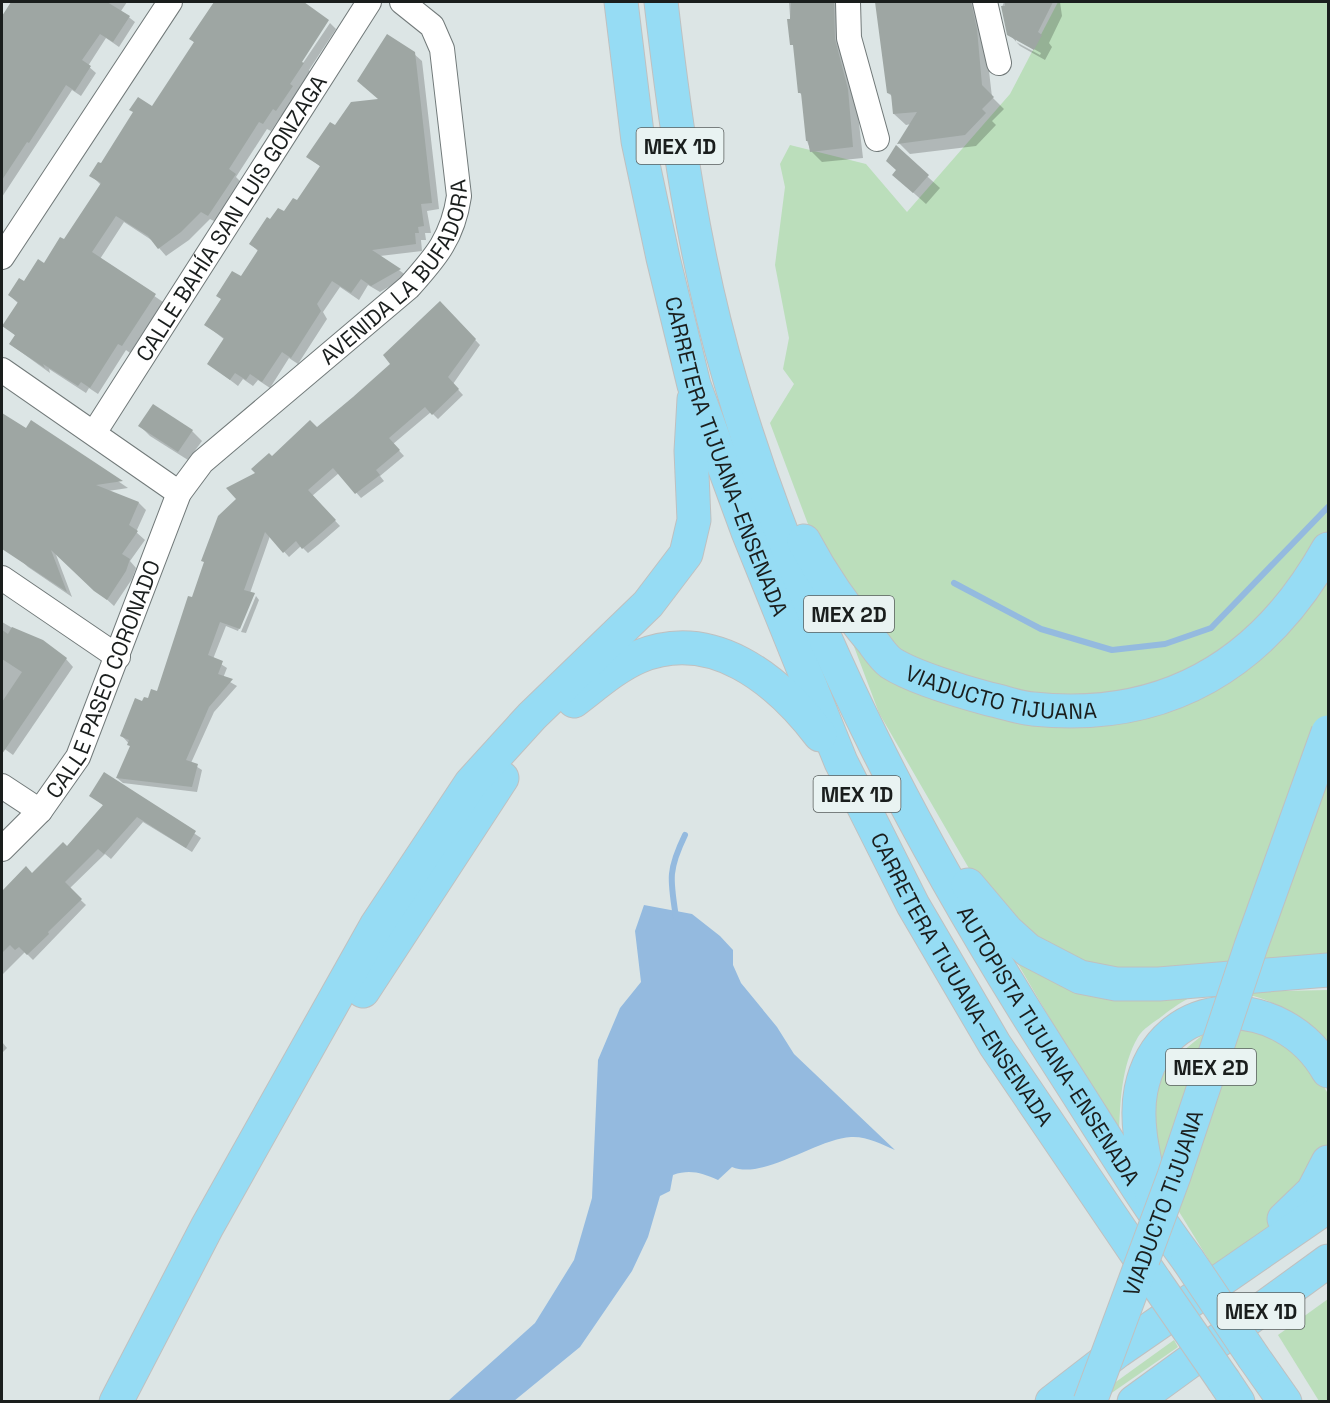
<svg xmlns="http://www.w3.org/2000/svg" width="1330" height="1403" font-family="'Space Grotesk',sans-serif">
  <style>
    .green { fill: #bbdebb }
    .water { fill: #94badf }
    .shadow { fill: #0003; fill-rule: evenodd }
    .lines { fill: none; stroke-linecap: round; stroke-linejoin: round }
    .stream { stroke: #94badf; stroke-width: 6 }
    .building { fill: #9ea6a3 }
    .minor-casing { stroke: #717979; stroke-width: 26 }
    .highway-casing { stroke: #bfc0c0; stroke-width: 35 }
    .minor { stroke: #fff; stroke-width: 24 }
    .highway { stroke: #96dcf4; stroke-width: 33 }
    .highway-bridge-casing { stroke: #bfc0c0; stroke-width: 35; stroke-linecap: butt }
    .highway-bridge { stroke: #96dcf4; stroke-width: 33 }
    .labels { text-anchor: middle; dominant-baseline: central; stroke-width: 6; stroke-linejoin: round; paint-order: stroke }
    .shield { fill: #e9f3f2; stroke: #585e5d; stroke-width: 1.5 }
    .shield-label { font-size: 21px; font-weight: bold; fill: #1a1e1d }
    .street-label { font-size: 22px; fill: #1a1e1d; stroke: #e9f3f2 }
  </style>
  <rect width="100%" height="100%" fill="#dce5e5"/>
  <g class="green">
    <path d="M1058,2H1328V954L1124,978L1060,964L978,884L879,713L770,423L794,384L783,369L789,338L775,265L785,187L780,164L790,145L866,164L907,212L1010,94Z"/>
    <path d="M1015,959L1157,994L1328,990V1046C1299,1009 1246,982 1198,995C1186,998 1176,1006 1166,1013C1158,1020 1143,1028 1138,1037C1121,1066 1120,1104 1119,1136Z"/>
    <path d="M1229,1027L1264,1033L1307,1058L1327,1092L1328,1149L1303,1205L1218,1275L1162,1184L1150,1150L1155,1088L1172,1060L1205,1033Z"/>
    <path d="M1328,1299V1401H1319L1278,1335Z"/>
    <path d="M1174,1340L1178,1347L1100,1401L1088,1402Z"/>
  </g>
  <path class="water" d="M644,905L692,914L720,936L733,950V965L741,983L777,1027L794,1054L895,1150C882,1144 866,1136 851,1137C816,1139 764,1180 732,1167L718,1180C702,1173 690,1169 673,1175L670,1191L660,1196L648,1237L632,1271L580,1347L514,1401H448L535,1323L574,1260L592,1198L598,1060L620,1008L641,982L635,931Z"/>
  <g class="shadow">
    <path d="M13,2H127L121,11L135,22L119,47L106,38L88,66L96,73L81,96L72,90L2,197V19Z"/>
    <path d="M215,2H293L308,12L296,67L299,69L330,23L336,29L309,70L310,72L297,92L300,95L285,118L281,116L271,131L267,129L236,177L242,183L216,222L210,219L189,240L166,256L153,241L124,222L100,259L163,302L130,353L126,350L98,394L89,388L86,393L49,369L50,373L10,344L16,336L4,326L19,304L9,295L44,265L64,241L101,185L91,175L152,108L195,43L191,39Z"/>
    <path d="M789,2H845L863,158L822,162L811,151L807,141L802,95L799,92L795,47L792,44Z"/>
    <path d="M1004,2H1060L1062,16L1049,43L1052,47L1045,60L1020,46L1009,34L1002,7ZM1016,39L1041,53L1040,55L1016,42Z"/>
    <path d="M881,3L981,2L992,97L1004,109L992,121L996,125L976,146L910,154L899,143L911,124L906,125L894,114L893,97L888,93Z"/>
    <path d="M414,54L422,61L439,209L427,211L431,233H425L426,240H421L422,251L380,256L407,276L380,292L368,285L359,300L340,287L323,312L327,319L298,364L289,358L270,388L258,380L253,386L243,379L238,386L209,364L225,340L206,325L259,252L251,244L270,222L297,202L321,167L308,157L335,127L380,100Z"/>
    <path d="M896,148L940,188L926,204L906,186L897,171Z"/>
    <path d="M440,303L480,345L453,384L463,395L438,419L431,412L393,444L404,456L380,476L384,481L361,498L339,473L312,496L340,526L318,545L308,553L301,546L289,557L270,536L250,593L255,595H253L238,631L226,626L213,659L227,668L223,678L237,686L214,712L191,763L202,770L197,792L123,783L117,778L131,746L122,736L143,703L157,693L192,599L238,499L272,458L317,429L392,364Z"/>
    <path d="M35,424L128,488L108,491L139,503L146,510L136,532L145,540L130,561L136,568L132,579L114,606L55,552L72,597L28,567L21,560L24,555L2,541V477Z"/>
    <path d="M140,426L192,431L202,441L188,460L150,436Z"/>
    <path d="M256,596L259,600L246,633L241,632Z"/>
    <path d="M2,622L66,659L73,667L13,755L2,747Z"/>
    <path d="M105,774L201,838L192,852L143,822L111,859L105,854L69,889L86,905L33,960L25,952L2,975V893L26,869L32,875L67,849L104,806L91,795Z"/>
    <path d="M2,1042L7,1048L2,1053Z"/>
  </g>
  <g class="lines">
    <g class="stream">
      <path d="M954,583L1041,629L1112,650L1165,644L1211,628L1328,507"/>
      <path d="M676,917C670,879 668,870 685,835"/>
    </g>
  </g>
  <g class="building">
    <path d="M11,2H107L130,16L113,42L100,34L82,60L91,66L75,91L66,85L29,143L27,142L2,180V16Z"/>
    <path d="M214,2H304L329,20L302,62L304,63L290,84L293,86L276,111L273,109L263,124L259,122L229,169L236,174L208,216L201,212L181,232L158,249L148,236L116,216L92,252L156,294L122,346L118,344L90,388L81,382L78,386L43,364L45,368L9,344L15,335L2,326L18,302L8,295L19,278L24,281L38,259L44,263L60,237L64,239L101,183L89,176L98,162L101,163L133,112L129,110L138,97L152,106L194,42L189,39Z"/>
    <path d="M791,2H834L835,39L848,89L853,147L810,152L808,141H806L801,93H798L793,45H790L787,19H790Z"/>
    <path d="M875,2H971L977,29L982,85L994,97L982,109L986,113L965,135L897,144L917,112L893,114L891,94L887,93Z"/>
    <path d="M1005,2H1053L1038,32L1042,35L1034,50L1007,35L1001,6H1005Z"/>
    <path d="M387,34L415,52L432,203L421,204L424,226L418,227L419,233H415L416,244L372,250L401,269L371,286L361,279L351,293L332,281L317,304L321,311L291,358L282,352L262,382L250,374L246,380L235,373L230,380L207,364L224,338L204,325L221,299L216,296L232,271L241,276L258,250L249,244L267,217L270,219L278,208L284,211L293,198L297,200L320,166L306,157L330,122L335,125L351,102L378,99L357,81Z"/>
    <path d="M896,145L929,175L913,193L892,175L896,170L886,161Z"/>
    <path d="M440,301L476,339L448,377L459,389L432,415L425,407L389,438L400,450L376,470L380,475L355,494L333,468L308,490L336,520L313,540L302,549L296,541L283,553L265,532L244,590L255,593L240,629L220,622L208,655L223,661L218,674L233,679L209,707L186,760L198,764L192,787L116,778L130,746L127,745L129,740L120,736L135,698L142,701L144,697L148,698L151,689L157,691L188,596L192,597L204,562L201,561L218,516L236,499L226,488L255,473L251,469L269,453L272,456L310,420L317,427L353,397L390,364L383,355Z"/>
    <path d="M153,404L193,430L178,452L138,426Z"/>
    <path d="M2,413L26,428L31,420L46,430L123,481L96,485L139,502L129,525L138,531L122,554L130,559L126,571L107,600L94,591L51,550L67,592L2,549Z"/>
    <path d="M12,627L43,640L67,658L2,754V702L22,672L2,659V630L8,634Z"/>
    <path d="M104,772L196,831L186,848L137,817L104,854L98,849L65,882L82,899L48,932L49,934L27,955L19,947L15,950L10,945L2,953V891L26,866L32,873L63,842L67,846L103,805L89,796Z"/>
  </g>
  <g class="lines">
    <g class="minor-casing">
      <g id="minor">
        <path d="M848,2L849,38L877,139"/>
        <path d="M985,2L999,63"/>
        <path d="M2,257L170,2"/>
        <path d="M2,370L179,493"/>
        <path id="s1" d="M94,433L369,2"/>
        <path d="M2,578L118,657"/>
        <path d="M2,786L40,811"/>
        <path id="s2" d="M2,849L40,811L78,757L179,493L202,462L409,287C436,257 453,237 459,196L442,49L432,26L402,2"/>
      </g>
    </g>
    <g class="highway-casing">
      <g id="highway">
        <path id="s3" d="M621,2L638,141L663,258L694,385L748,532L841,762L913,905L995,1045L1155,1281"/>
        <path id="s4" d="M661,2C676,130 694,259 731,383C804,632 929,864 1069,1080C1108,1141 1145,1202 1188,1260"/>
        <path id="s5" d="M804,541C823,577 847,611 873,642C878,649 884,658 891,663C913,677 963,692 989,699C1004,702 1019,708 1033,709C1167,723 1264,663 1328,549"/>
        <path d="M574,701C594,686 615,667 638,657C712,626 777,679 820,735"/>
        <path d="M968,885L1007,931L1028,950L1080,977L1116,984H1159L1328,970"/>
        <path d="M363,991L502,778"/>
        <path d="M1153,1199C1146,1165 1134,1125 1141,1090C1161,990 1283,991 1328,1071"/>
        <path d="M1284,1219L1313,1191L1328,1162"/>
        <path d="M1254,1358L1285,1402"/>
        <path d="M1224,1381L1238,1402"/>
        <path d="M116,1402L207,1227L376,926L471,783L532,716L648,604L686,554L694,520L691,451L694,399"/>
        <path d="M1052,1402L1118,1351L1328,1206"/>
        <path d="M1134,1402L1328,1261"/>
      </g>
    </g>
    <use href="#minor" class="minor"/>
    <use href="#highway" class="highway"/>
    <g class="highway-bridge-casing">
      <g id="highway-bridge">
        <path d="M1188,1260L1254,1358"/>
        <path d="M1155,1281L1224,1381"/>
        <path id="s6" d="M1090,1402L1174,1176L1251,946L1328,732"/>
      </g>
    </g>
    <use href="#highway-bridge" class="highway-bridge"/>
  </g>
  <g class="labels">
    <g class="shield">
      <rect x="636.5" y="128" width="87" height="36" rx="4.5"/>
      <rect x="804" y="596" width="90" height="36" rx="4.5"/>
      <rect x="813.5" y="776" width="87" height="36" rx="4.5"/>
      <rect x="1166" y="1049" width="90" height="36" rx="4.5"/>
      <rect x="1217.5" y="1293" width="87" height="36" rx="4.5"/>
    </g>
    <g class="shield-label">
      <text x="680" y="146">MEX 1D</text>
      <text x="849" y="614">MEX 2D</text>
      <text x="857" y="794">MEX 1D</text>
      <text x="1211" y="1067">MEX 2D</text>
      <text x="1261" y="1311">MEX 1D</text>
    </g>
    <g class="street-label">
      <text stroke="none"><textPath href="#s1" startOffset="255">CALLE BAHÍA SAN LUIS GONZAGA</textPath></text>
      <text stroke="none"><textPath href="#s2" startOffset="717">AVENIDA LA BUFADORA</textPath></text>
      <text stroke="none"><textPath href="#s3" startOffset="468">CARRETERA TIJUANA–ENSENADA</textPath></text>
      <text stroke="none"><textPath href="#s2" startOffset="201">CALLE PASEO CORONADO</textPath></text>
      <text stroke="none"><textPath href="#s5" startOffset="266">VIADUCTO TIJUANA</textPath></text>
      <text stroke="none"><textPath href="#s3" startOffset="1044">CARRETERA TIJUANA–ENSENADA</textPath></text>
      <text stroke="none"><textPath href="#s4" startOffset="1125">AUTOPISTA TIJUANA-ENSENADA</textPath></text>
      <text stroke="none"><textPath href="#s6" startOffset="212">VIADUCTO TIJUANA</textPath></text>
    </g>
  </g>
  <rect width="1330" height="1403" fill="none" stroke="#1a1e1d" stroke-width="6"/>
</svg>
